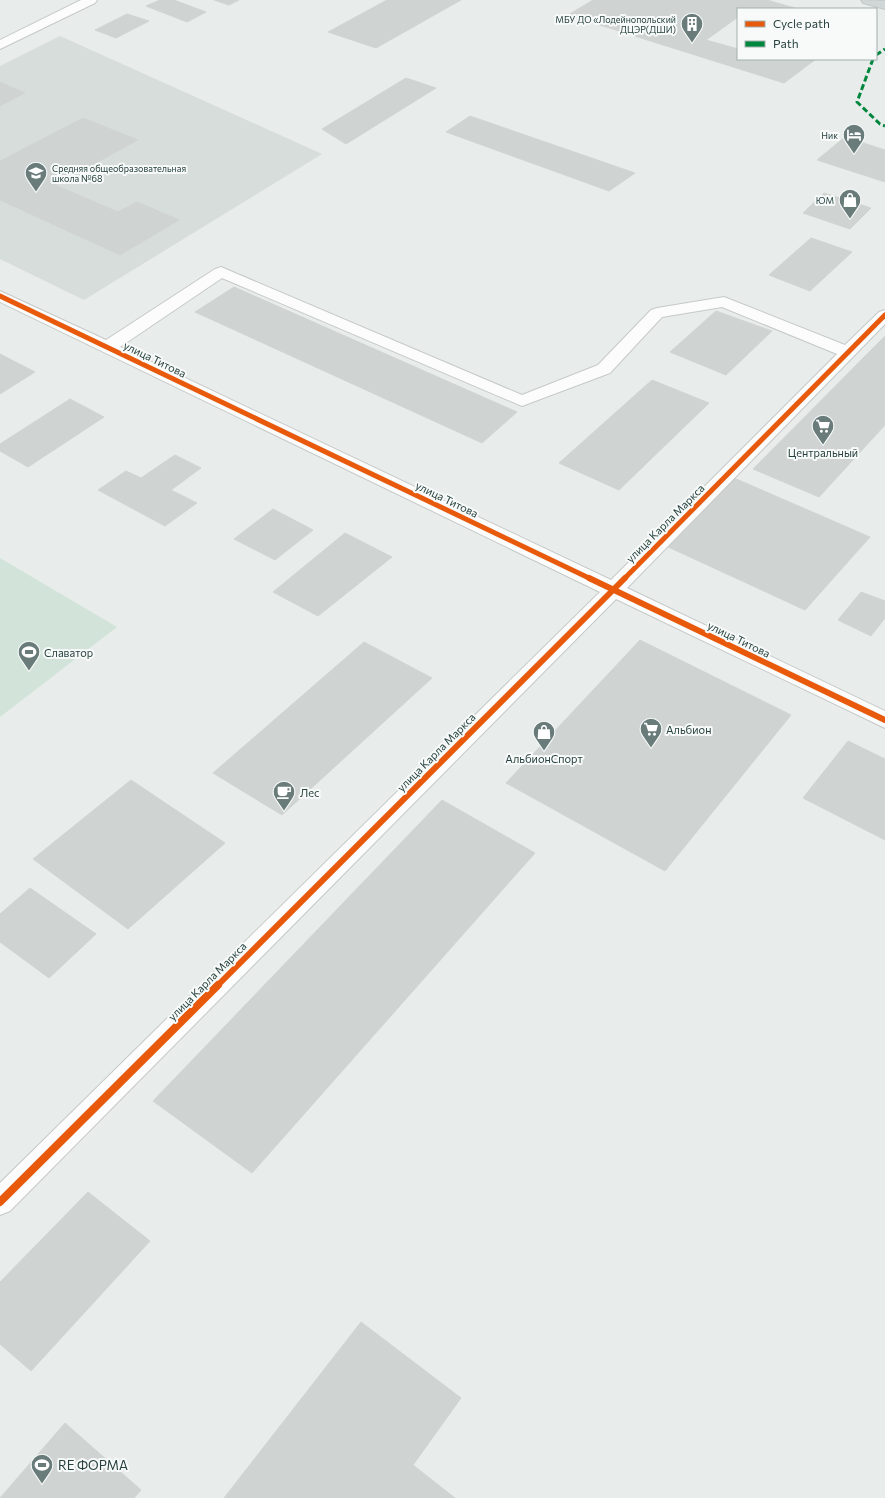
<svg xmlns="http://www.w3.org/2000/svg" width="885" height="1498" font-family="Commissioner,sans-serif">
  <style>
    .built { fill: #d6dddb }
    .green { fill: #d2e4da }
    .building { fill: #cfd3d2; stroke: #d0d5d4 }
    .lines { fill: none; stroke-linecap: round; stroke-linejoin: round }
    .minor-casing { stroke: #c5c9c8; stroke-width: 2 }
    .major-casing { stroke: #c3caca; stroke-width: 2 }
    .minor { fill: #fcfcfc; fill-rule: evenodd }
    .major { fill: #d0d7d6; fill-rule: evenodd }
    .quiet { stroke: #00873e; stroke-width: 3; stroke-dasharray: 6 3; stroke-linecap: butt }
    .cycleway-far2-casing { stroke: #f7faf9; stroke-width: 7 }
    .cycleway-far1-casing { stroke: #f7faf9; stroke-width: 8 }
    .cycleway-casing { stroke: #f7faf9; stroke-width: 10 }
    .cycleway-far2 { stroke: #e8590c; stroke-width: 5 }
    .cycleway-far1 { stroke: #e8590c; stroke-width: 6 }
    .cycleway { stroke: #e8590c; stroke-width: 8 }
    .labels { text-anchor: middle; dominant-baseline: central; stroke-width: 4; stroke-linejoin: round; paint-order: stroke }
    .far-poi-label { font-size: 9px; fill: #25403d; stroke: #f7faf9; text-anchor: end }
    .street-label { font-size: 11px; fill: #25403d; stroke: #f7faf9 }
    .poi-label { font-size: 11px; fill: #25403d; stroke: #f7faf9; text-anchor: start }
    .near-poi-label { font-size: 13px; fill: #25403d; stroke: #f7faf9; text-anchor: start }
  </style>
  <rect width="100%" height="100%" fill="#e8eceb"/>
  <path class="built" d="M60,36L322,154L84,300L0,259V66Z"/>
  <path class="green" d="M0,558L117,627L0,717Z"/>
  <g class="building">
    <path d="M160,0H174L206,12L187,22L146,6Z"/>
    <path d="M214,0H239L229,5Z"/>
    <path d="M387,0H461L376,48L328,32Z"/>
    <path d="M593,0H767L798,9H738V17L706,40L738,49V59H816L784,83L568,15Z"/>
    <path d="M127,14L149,21L116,38L95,30Z"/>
    <path d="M406,78L436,88L346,144L322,129Z"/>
    <path d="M0,82L25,93L0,106Z"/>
    <path d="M470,116L635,173L609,191L446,132Z"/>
    <path d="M83,118L138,140L55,185L118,212L137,202L179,220L120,255L0,200V161Z"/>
    <path d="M845,137L885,150V182L817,160Z"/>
    <path d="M824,193L871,208L850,229L803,213Z"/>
    <path d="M811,238L852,252L810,291L769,275Z"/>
    <path d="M234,287L517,412L482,443L195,312Z"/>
    <path d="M716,311L772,331L726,375L670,352Z"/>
    <path d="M885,336V425L819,497L753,469Z"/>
    <path d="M0,354L35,372L0,394Z"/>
    <path d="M652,380L709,403L619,490L559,463Z"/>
    <path d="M70,399L104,417L28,467L0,451V444Z"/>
    <path d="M175,455L201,468L171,490L197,503L165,526L98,490L126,471L141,478Z"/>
    <path d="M734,478L870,537L805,610L666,546Z"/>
    <path d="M273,509L313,530L275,560L234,539Z"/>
    <path d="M345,533L392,557L318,616L273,592Z"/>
    <path d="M861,592L885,601V618L871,636L838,620Z"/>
    <path d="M640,640L791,715L665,871L506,783Z"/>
    <path d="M364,642L432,678L282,815L213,773Z"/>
    <path d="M848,741L885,759V840L803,798Z"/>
    <path d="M131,780L225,843L128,929L33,859Z"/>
    <path d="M442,800L535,853L252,1173L153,1101Z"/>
    <path d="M30,888L96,934L49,978L0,942V914Z"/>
    <path d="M88,1192L150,1241L31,1371L0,1344V1282Z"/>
    <path d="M361,1322L461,1398L413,1465L455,1498H224Z"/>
    <path d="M65,1423L141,1490L134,1498H0Z"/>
  </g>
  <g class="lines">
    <g class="minor-casing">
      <g id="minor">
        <path d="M81,0H97L95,3L0,49V40Z"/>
        <path d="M221,267L522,395L598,365L651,310L657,308L724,297L845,345L879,312L885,310V324L627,588L885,711V728L616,599L10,1211L0,1215V1183L600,592L0,302V291L106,340L215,269ZM222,278L522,406L610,373L662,317L722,307L837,354L611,580L120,347Z"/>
      </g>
    </g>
    <g class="major-casing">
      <path id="major" d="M861,0L885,1V9L863,3Z"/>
    </g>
    <use href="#minor" class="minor"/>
    <use href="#major" class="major"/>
    <g class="quiet">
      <path d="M876,55L885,49"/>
      <path d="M873,59L857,102L880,124L885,126"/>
    </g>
    <g class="cycleway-far2-casing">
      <g id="cycleway-far2">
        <path d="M0,296L591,579"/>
        <path d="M624,579L885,315"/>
      </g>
    </g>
    <g class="cycleway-far1-casing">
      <g id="cycleway-far1">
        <path d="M589,578L885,720"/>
        <path d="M217,986L625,578"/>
      </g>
    </g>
    <g class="cycleway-casing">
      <path id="cycleway" d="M0,1202L218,985"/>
    </g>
    <use href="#cycleway-far2" class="cycleway-far2"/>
    <use href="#cycleway-far1" class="cycleway-far1"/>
    <use href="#cycleway" class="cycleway"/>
  </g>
  <defs>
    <g id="building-pin" transform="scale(1.15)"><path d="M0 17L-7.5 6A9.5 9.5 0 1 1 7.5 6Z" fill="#697c7a" stroke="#f7faf9"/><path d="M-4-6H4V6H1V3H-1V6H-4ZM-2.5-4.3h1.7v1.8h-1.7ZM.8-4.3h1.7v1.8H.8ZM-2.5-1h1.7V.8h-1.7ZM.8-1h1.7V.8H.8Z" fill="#fff"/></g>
    <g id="hotel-pin" transform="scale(1.15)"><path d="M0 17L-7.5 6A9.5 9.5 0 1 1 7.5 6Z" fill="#697c7a" stroke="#f7faf9"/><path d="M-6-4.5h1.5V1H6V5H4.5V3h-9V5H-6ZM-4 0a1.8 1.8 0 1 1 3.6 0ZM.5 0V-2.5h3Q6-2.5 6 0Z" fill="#fff"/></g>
    <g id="school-pin" transform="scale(1.15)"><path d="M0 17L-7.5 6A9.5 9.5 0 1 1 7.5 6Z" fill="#697c7a" stroke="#f7faf9"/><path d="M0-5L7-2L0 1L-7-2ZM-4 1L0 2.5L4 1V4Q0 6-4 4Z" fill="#fff"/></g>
    <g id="shop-pin" transform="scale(1.15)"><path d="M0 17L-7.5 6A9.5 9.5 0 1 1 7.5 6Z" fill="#697c7a" stroke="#f7faf9"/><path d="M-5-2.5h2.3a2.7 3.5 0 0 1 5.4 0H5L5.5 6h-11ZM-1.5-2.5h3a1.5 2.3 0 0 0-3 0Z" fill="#fff"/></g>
    <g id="supermarket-pin" transform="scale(1.15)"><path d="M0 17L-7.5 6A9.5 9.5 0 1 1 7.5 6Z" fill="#697c7a" stroke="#f7faf9"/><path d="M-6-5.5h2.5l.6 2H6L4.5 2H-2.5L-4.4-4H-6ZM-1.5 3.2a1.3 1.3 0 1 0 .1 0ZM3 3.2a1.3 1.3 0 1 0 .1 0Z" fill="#fff"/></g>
    <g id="stadium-pin" transform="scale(1.15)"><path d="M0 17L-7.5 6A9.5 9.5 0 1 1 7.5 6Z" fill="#697c7a" stroke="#f7faf9"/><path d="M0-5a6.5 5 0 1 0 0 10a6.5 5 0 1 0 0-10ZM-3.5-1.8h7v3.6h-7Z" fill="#fff"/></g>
    <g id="cafe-pin" transform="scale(1.15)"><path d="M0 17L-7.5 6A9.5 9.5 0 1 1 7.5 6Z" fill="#697c7a" stroke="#f7faf9"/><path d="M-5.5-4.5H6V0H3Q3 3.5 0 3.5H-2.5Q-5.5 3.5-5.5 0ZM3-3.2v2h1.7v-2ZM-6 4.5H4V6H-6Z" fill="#fff"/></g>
  </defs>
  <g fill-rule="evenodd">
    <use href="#building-pin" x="692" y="24"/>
    <use href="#hotel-pin" x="854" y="135"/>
    <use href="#school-pin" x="36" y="173"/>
    <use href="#shop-pin" x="850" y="200"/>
    <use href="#supermarket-pin" x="823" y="426"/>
    <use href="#stadium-pin" x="29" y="652"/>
    <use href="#supermarket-pin" x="651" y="729"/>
    <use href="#shop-pin" x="544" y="732"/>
    <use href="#cafe-pin" x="284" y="792"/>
    <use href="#stadium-pin" x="42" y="1465"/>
  </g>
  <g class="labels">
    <g class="far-poi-label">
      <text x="676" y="19">МБУ ДО «Лодейнопольский<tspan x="676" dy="10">ДЦЭР(ДШИ)</tspan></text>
      <text x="838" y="135">Ник</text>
      <text x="52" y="168" text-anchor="start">Средняя общеобразовательная<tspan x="52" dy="10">школа №68</tspan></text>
      <text x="834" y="200">ЮМ</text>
    </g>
    <g class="street-label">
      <text transform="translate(155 359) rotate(26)">улица Титова</text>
      <text transform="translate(447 499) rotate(26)">улица Титова</text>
      <text transform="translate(665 523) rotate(-45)">улица Карла Маркса</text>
      <text transform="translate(739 639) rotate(26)">улица Титова</text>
      <text transform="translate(436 752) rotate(-45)">улица Карла Маркса</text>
      <text transform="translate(207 981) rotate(-45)">улица Карла Маркса</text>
    </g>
    <g class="poi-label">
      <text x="823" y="452" text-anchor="middle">Центральный</text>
      <text x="44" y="652">Славатор</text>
      <text x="666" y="729">Альбион</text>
      <text x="544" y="758" text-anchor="middle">АльбионСпорт</text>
      <text x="300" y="792">Лес</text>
    </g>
    <g class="near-poi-label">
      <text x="58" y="1465">RE ФОРМА</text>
    </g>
  </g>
  <rect x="737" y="8" width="140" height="52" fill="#f7faf9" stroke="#a3b0ae"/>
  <rect x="745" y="21" width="20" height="6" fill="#e8590c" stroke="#a3b0ae"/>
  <text x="773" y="28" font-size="12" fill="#25403d">Cycle path</text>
  <rect x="745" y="41" width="20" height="6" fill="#00873e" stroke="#a3b0ae"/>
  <text x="773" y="48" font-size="12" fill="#25403d">Path</text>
</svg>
